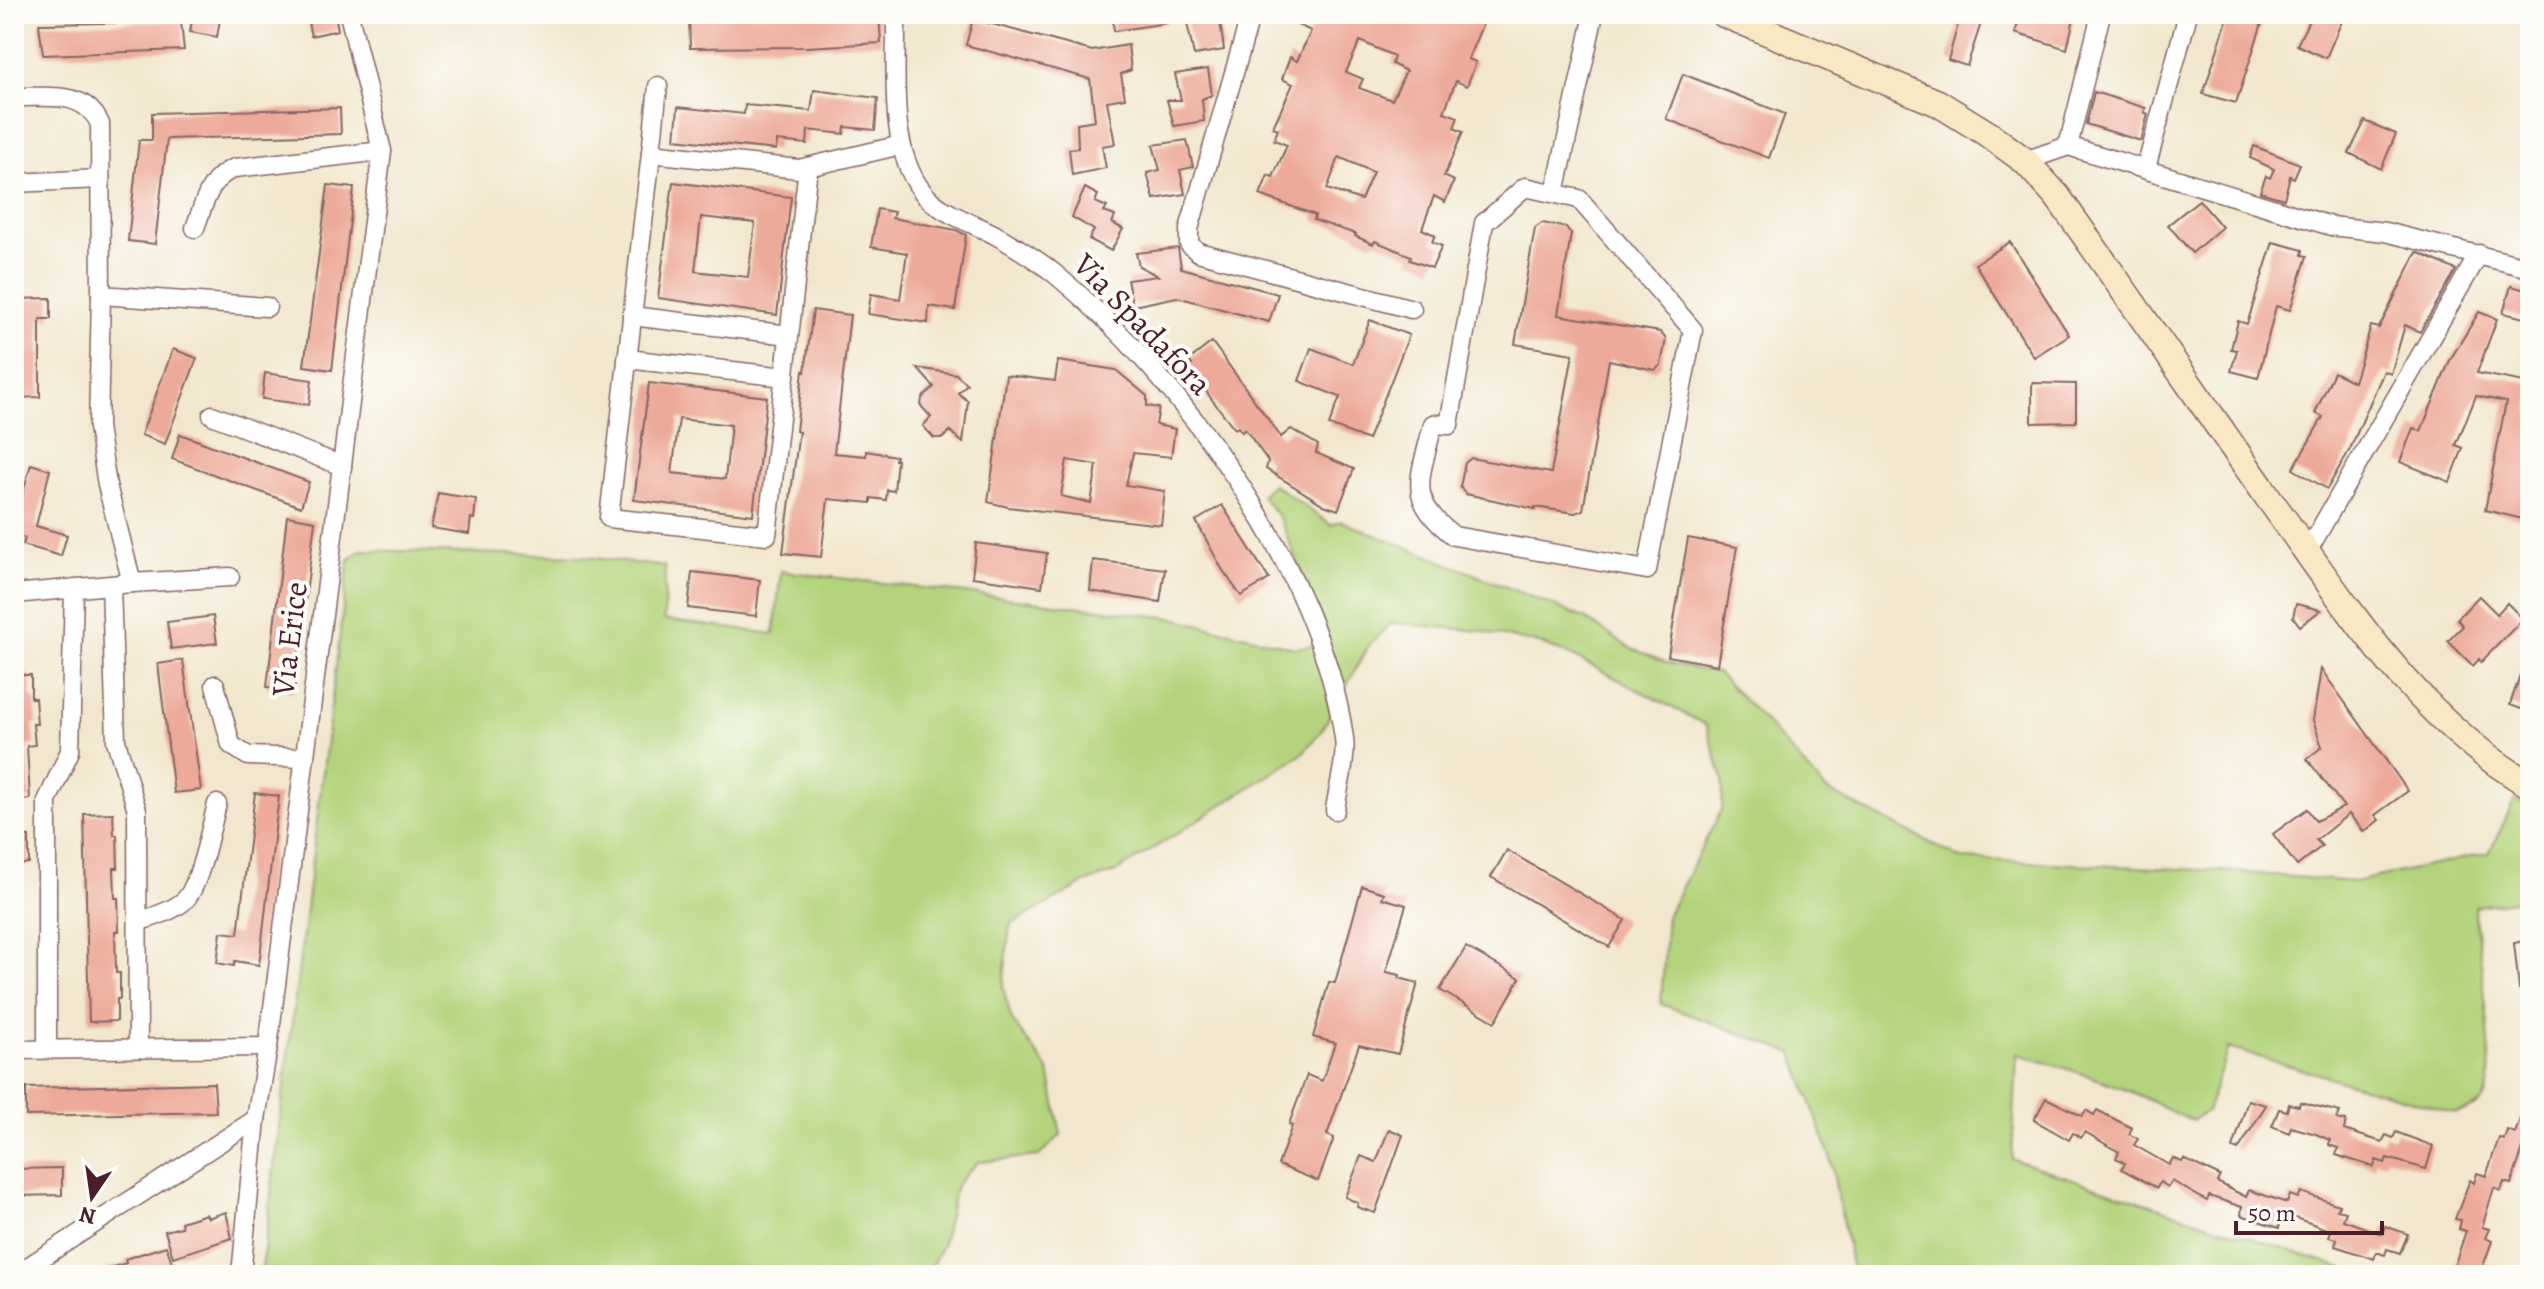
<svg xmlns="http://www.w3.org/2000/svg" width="2544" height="1289" font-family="Alegreya,serif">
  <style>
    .green { fill: #b3d47c; stroke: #7e7a54; stroke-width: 2 }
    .building { fill: #edaa9a; fill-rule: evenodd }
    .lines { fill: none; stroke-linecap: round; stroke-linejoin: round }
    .street-casing { stroke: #856564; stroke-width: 21 }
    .secondary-casing { stroke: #856564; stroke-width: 29 }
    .street { stroke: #fff; stroke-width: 18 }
    .secondary { stroke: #f8e8c3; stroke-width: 26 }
    .labels { text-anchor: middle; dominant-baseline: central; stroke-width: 8; stroke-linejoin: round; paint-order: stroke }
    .street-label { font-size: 32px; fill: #4a1f2b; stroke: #fdfcf7 }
  </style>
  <rect width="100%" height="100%" fill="#fdfcf7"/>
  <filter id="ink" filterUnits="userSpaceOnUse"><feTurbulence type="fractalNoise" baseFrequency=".0125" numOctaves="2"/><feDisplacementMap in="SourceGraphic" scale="16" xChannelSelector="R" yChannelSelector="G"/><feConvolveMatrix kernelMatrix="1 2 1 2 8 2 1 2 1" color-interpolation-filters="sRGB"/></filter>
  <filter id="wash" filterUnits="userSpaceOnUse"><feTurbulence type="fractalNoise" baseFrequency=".006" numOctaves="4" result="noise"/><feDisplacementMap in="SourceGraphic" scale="32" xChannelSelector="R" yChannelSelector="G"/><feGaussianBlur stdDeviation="1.8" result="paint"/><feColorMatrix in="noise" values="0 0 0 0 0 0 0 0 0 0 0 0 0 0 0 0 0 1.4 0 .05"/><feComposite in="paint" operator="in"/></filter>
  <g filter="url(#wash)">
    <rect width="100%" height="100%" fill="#f2e7ce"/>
    <path class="green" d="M1273,484L1331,525L1341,521L1584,618L1630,648L1670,664L1717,673L1755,711L1826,790L1962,859L2224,871L2354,882L2489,853L2515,800L2530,809V899L2474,906C2477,940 2499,1072 2485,1096C2479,1108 2466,1111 2454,1113L2228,1048L2207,1111L2193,1120C2172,1115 2156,1102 2136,1094C2098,1077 2057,1066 2017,1054L2012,1159L2364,1275H1853L1830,1156L1793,1053L1661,1004L1667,916L1722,809L1723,779L1706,725L1571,655L1541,644L1480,631L1392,623L1369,645L1322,730L1302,754L1116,872L1087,882L1010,925L1003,988L1012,1020L1049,1071L1061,1135L1039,1156L978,1162L956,1185L942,1245L927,1275H261L349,560L360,550L580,556L665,567L664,620L774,634L781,571L1173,618L1295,648L1330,643L1280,519L1261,495Z"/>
    <g id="blocks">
      <g class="building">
        <path d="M193,14H221L217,37L190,32Z"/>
        <path d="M306,14H335L338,30L311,36Z"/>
        <path d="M763,14H879L881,43L806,47L690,48L689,17Z"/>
        <path d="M1112,14H1166L1167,23L1114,31Z"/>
        <path d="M1185,14H1219L1224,50L1194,55Z"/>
        <path d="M1274,14H1487L1468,59L1476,62L1467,86L1456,81L1444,112L1458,117L1454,128L1463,132L1444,176L1454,181L1445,202L1434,196L1422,229L1435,235L1432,242L1442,246L1432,268L1410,260L1411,256L1375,241L1373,244L1355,236L1356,234L1314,220L1315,215L1260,195L1268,175L1273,177L1287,145L1274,140L1278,129L1273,127L1293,84L1282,79L1290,57L1297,61L1311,31ZM1360,41L1394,56L1392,64L1406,71L1392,100L1359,88L1363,79L1346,72ZM1339,157L1373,172L1361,200L1327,189Z"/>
        <path d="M1961,14H1984L1967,66L1948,60Z"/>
        <path d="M2021,14H2075L2067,49L2015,33Z"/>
        <path d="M2229,14H2265L2236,103L2203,94Z"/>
        <path d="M2312,14H2345L2326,58L2297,45Z"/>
        <path d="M973,19L1092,51L1128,45L1131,70L1121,74L1125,98L1107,101L1115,144L1102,146L1106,168L1072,175L1069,149L1078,148L1077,123L1095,120L1090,79L966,45Z"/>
        <path d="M181,22L184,50L43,55L39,24Z"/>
        <path d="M1208,69L1212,95L1202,99L1204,121L1174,126L1167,100H1181L1175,74Z"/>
        <path d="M1683,74L1785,114L1769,158L1666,119Z"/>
        <path d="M814,90L878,98L875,130L845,127L844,134L808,130L807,144L777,141L776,150L675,139L678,107L744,114L745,105L811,111Z"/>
        <path d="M2094,92L2146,108L2144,112L2148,114L2141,141L2086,124Z"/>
        <path d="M340,108L341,134L167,139L155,244L128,241L139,140H152V113Z"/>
        <path d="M2365,121L2396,134L2381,169L2349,153Z"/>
        <path d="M1187,140L1193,167L1180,170L1185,194L1154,199L1147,173L1160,170L1153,145Z"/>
        <path d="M2254,146L2300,164L2294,178L2290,176L2284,199L2260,192L2266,176L2270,178L2274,169L2250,158Z"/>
        <path d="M673,182L791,197L777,315L658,298ZM701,217L755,223L748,277L695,271Z"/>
        <path d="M328,185L354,188L332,370L304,366Z"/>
        <path d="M1085,188L1098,195L1095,202L1107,207L1104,212L1115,216L1112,223L1123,229L1111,251L1089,239L1094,230L1072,217Z"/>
        <path d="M2199,200L2222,227L2192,253L2168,225Z"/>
        <path d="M877,209L894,212L892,218L956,230L966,235L955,310L929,306L928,323L868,314L871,294L900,299L907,253L871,247Z"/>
        <path d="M1542,223L1566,227L1571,234L1558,315L1660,332L1666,339L1661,365L1655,370L1609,360L1583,510L1575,513L1535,507V509L1466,494L1460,487L1465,463L1471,458L1551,473L1573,354L1515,344L1535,228Z"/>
        <path d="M2010,242L2069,335L2034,357L1975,264Z"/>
        <path d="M2273,242L2303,250L2302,255L2307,256L2290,310L2276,306L2258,378L2231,371L2237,350L2231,349L2238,321L2247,324Z"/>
        <path d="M1178,248L1181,268L1278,294L1269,322L1177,297L1133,306L1127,280L1158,276L1139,266L1136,253Z"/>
        <path d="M2417,252L2456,270L2420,332L2405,325L2391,374L2384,371L2350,449L2327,489L2293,469L2323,417L2315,413L2334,372L2354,382L2371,326L2379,328Z"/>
        <path d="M2511,286L2530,291V303L2525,318L2503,313Z"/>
        <path d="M51,298V319H40V397L14,398V299Z"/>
        <path d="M813,310L850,315L834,453L866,456V451L896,456L895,460H897L894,491L887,490L886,500L871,498V503L828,499L821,557L783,553L799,432L796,431L803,371L805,372Z"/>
        <path d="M2479,312L2497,319L2477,373L2530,383V482L2523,519L2485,510L2506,402L2476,396L2456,445L2463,448L2450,482L2400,462L2413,428L2421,431L2450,360Z"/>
        <path d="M1370,320L1409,335L1368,440L1329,425L1340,397L1299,381L1311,348L1353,364Z"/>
        <path d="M1212,342L1281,437L1291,429L1318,445L1316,453L1354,469L1338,510L1324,505L1266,469L1268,461L1245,429L1242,432L1238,427L1235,429L1213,401L1189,367L1192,365L1189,360Z"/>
        <path d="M173,349L197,358L165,444L141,435Z"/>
        <path d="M1058,361L1116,370L1147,396V406L1159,408L1156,425L1175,429L1171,457L1133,453L1126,485L1165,491L1161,525L1008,507L988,502L1006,375L1055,381ZM1067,460L1097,465L1091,503L1061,496Z"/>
        <path d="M917,368L956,374L967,384L958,393L968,401L963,443L950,431L943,438H934L923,426L931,417L921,406L922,398L934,387Z"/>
        <path d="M265,373L312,380L309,405L262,399Z"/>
        <path d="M649,383L767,397L753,515L634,500ZM679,419L731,425L725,479L672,473Z"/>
        <path d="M2032,383L2076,384V422L2032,423Z"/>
        <path d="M180,434L309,482L301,507L172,459Z"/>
        <path d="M31,464L50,470L36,526L67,535L61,556L23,545L25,538L14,535V504L19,506Z"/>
        <path d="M438,493L476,499L474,519L471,518L469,534L431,528Z"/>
        <path d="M1222,505L1269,579L1241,596L1222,569L1196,521Z"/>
        <path d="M287,516L315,521L294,692L267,687Z"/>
        <path d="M1688,538L1737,547L1717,665L1668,656Z"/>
        <path d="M976,543L1047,553L1042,587L972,577Z"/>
        <path d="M1093,560L1165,569L1160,602L1090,591Z"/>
        <path d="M692,572L760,580L756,616L688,608Z"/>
        <path d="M2479,596L2497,614L2507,603L2523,619L2481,662L2479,659L2473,666L2448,641L2463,626L2457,619Z"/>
        <path d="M2296,604L2321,610L2300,626L2293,617Z"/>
        <path d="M213,616L217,643L171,649L167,622Z"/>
        <path d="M2527,654L2530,655V712L2510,705Z"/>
        <path d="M183,660L201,790L174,793L158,664Z"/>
        <path d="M2321,669L2408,791L2375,815L2379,820L2364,832L2349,814L2316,840L2322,846L2297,866L2273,834L2307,809L2316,821L2344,807L2307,759L2322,747L2313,720Z"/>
        <path d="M14,675H31V698H35L37,724H33L35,745L27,746L30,799L14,801Z"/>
        <path d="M255,793L279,796L259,965L235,961L234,966L217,963L221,932L238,934Z"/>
        <path d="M113,813L114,835H117L118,868H114L115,898H118L119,931H115L116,973H120V999H117V1021L89,1022L84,814Z"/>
        <path d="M14,836L29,837V863L14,866Z"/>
        <path d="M1507,850L1625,920L1609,947L1491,877Z"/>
        <path d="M1362,886L1384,893L1382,898L1406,905L1386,972L1400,975L1399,978L1418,983L1398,1054L1359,1045L1327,1135L1334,1138L1318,1181L1278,1165L1292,1126L1289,1124L1307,1075L1322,1081L1335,1043L1313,1037L1329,982L1335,983Z"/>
        <path d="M2530,940V988L2519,989L2514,943Z"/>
        <path d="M1466,947L1520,978L1495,1022L1440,990Z"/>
        <path d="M214,1083L216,1112L26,1116V1088Z"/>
        <path d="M2046,1098L2082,1116L2086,1110L2094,1115L2097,1110L2132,1128L2129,1134L2138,1139L2134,1145L2169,1165L2173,1158L2182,1162L2184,1159L2220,1176L2217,1182L2246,1197L2249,1190L2287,1203L2290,1195L2298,1198L2301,1192L2339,1205L2337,1210L2346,1212L2343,1220L2382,1234L2385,1226L2408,1234L2400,1253L2387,1249L2385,1255L2376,1252L2374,1259L2335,1246L2337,1239L2329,1237L2331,1231L2316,1225L2292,1217L2290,1223L2281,1220L2279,1228L2241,1215L2242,1207L2209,1196L2207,1201L2172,1181L2168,1187L2160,1182L2157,1188L2121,1169L2125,1163L2116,1158L2119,1152L2085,1132L2081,1138L2073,1133L2069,1140L2034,1120Z"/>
        <path d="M2528,1098H2530V1148L2524,1146L2511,1184L2504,1182L2501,1191L2494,1188L2482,1227L2489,1229L2485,1238L2492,1241L2480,1275H2464L2453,1270L2466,1231L2459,1229L2461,1220L2455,1219L2470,1180L2474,1183L2477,1173L2486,1176L2499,1138L2504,1140L2507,1130L2515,1133Z"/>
        <path d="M2248,1100L2266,1105L2238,1150L2233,1148Z"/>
        <path d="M2300,1102L2340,1112L2337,1119L2346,1121L2344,1130L2382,1142L2386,1135L2393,1138L2396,1132L2433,1146L2426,1169L2387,1158L2385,1163L2376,1160L2374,1167L2336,1155L2338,1148L2329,1145L2330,1140L2316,1134L2291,1127L2289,1133L2272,1126L2279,1109L2287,1111L2289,1104L2299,1106Z"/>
        <path d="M1389,1129L1403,1135L1375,1213L1357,1207L1358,1203L1345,1197L1361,1156L1376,1162Z"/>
        <path d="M62,1168V1195L14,1196V1169Z"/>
        <path d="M226,1212L232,1238L173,1257L165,1231L182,1227L181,1222L206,1214L208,1218Z"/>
        <path d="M166,1246L177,1275H97V1272L126,1263L125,1259Z"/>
      </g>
    </g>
  </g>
  <g filter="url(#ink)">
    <use href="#blocks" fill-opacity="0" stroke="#856564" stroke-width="2"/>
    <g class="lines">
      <g class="street-casing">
        <g id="street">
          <path d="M896,14C897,68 887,146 922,191C939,214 975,223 999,237C1018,248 1038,260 1055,274C1182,378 1321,571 1344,738C1347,759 1338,788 1335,810"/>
          <path d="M1251,14L1189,229V244L1198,252L1412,309"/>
          <path d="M658,86L651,153L799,169L901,145"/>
          <path d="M14,97C47,98 84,89 100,124L101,295L98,427L107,485L132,583"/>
          <path d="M2068,146L2101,14"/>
          <path d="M651,153L609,518L767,535L808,167"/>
          <path d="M2025,161L2068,146L2331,226L2385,232L2530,268"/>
          <path d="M2146,168L2188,14"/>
          <path d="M14,183L100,179"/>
          <path d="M1525,187L1579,199L1693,330L1647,570L1454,536C1404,498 1421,478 1433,424L1449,425L1484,223Z"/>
          <path d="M1555,193L1594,14"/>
          <path d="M195,228C204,204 209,177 235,168L382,151"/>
          <path d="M101,295L267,307"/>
          <path d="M632,316L789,335"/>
          <path d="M627,359L785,377"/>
          <path d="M212,415L342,466"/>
          <path d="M2307,552L2479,254"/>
          <path d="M111,585L116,741L137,810L138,1048"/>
          <path d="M14,594L132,583L230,577"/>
          <path d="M215,685L231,745L248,756L305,758"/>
          <path d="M139,921C154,917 173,911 185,900C200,885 211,826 217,804"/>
          <path d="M47,1049V801L70,751L74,588"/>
          <path d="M14,1050L268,1047"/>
          <path d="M14,1271L23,1270L256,1119"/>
          <path d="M241,1275L256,1119L268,1047L382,151L349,14"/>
        </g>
      </g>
      <g class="secondary-casing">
        <path id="secondary" d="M1724,14L1938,103L1988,134L2025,161L2057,196C2129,297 2199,399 2270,500C2345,604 2416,719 2530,785"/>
      </g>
      <use href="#street" class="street"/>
      <use href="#secondary" class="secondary"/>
    </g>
  </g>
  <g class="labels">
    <g class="street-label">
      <text transform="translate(1143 324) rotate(46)">Via Spadafora</text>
      <text transform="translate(289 639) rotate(-83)">Via Erice</text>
    </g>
  </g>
  <rect width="2544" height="1289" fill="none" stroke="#fdfcf7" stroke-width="48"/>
  <g transform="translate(92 1197) rotate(193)" stroke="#fdfcf7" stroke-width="6" paint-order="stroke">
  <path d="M0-6L14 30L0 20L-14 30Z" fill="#4a1f2b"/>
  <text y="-12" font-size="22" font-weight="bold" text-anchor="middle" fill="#4a1f2b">N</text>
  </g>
  <path d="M2236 1221v12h146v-12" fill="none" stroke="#4a1f2b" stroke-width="4"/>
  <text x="2248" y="1221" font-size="24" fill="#4a1f2b" stroke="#fdfcf7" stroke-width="6" paint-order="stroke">50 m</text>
</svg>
